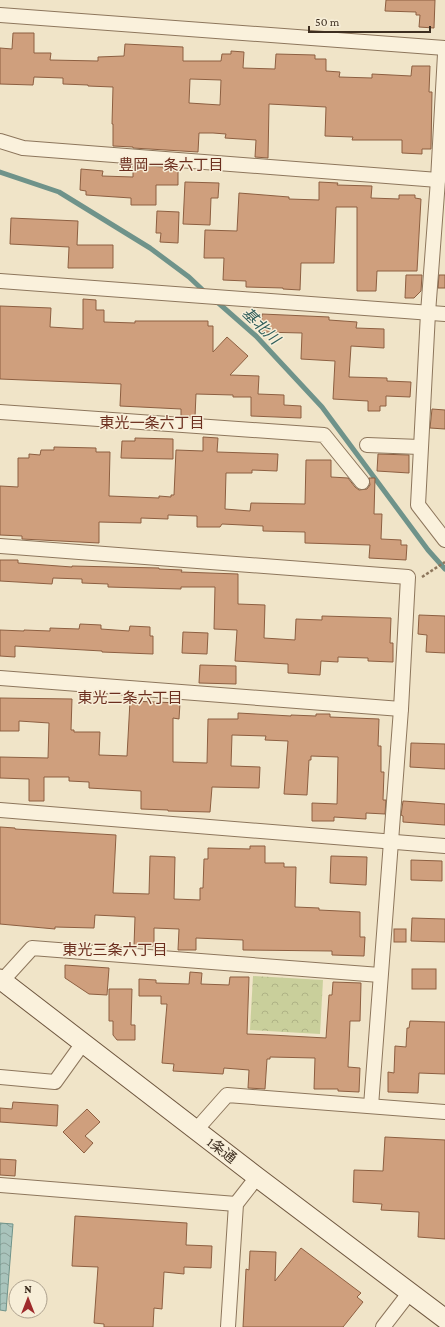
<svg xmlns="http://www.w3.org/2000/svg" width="445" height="1327" font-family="'Crimson Pro','Noto Sans JP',serif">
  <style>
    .forest { fill: url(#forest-crowns) }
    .water { fill: url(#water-waves); stroke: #6f938a }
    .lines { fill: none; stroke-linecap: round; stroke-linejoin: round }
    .stream { stroke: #6f938a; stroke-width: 5 }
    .building { fill: #cf9f7d; stroke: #8d5f41; fill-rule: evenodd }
    .street-casing { stroke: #8d765c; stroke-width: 16 }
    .secondary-casing { stroke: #6f573f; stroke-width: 21 }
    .path { stroke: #8d765c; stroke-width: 2.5; stroke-dasharray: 3 2; stroke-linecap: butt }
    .street { stroke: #faf1dc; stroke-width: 14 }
    .secondary { stroke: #faf1dc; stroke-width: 19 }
    .labels { text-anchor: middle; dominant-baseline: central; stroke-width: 3; stroke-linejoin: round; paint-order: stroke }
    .street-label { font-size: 14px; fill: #3d2e20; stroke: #f7eed8 }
    .neighbourhood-label { font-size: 15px; fill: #6b2e1e; stroke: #f7eed8 }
    .water-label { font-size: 15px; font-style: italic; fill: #2f5d5a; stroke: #f7eed8 }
  </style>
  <defs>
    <pattern id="forest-crowns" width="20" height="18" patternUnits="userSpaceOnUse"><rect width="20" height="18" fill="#c9cf9b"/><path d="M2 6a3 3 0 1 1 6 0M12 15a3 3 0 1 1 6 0" fill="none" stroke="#aeb285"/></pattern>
    <pattern id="water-waves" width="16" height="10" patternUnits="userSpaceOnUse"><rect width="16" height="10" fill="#a9c4bc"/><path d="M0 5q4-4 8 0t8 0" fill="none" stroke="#8ba098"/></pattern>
  </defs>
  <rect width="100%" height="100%" fill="#f0e4c8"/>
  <path class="forest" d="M253,976L323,980L320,1034L250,1030Z"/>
  <path class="water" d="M0,1223L13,1224L6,1311L0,1310Z"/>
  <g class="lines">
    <g class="stream">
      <path d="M0,172L59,192L150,248L189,277L207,294"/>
      <path d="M215,300L256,336L322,407L428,550L445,569"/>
    </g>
  </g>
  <g class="building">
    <path d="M386,0H435L434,28L419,27L420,15H416V12L385,11Z"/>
    <path d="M13,33H34V53H51L50,60L98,61V57L124,56L125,44L183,47V61H221L222,54H231V51L244,52L243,68L275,69L276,54L315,55V59H326V71L340,72L339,77L372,78V74L411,76L412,66H430L429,92H432L431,149H422V154L402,153V140H352L353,137L325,136L326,107L269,104L268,158L255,157L256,140L225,138L226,134L213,133H199L198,152L133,148V147L113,146V124H112L113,87L88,86V85L63,84V78L34,77L33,85L0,84V48L12,49ZM190,79L221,80L220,105L189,103Z"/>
    <path d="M133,165L178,168V185H156V205H131V198L86,195V191L80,190L81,169L103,171L102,176L133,177Z"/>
    <path d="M185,182L219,183L218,198H211L210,225L183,224Z"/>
    <path d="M319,182L338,183L337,185L372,186L371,198L399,199V195H415V198L421,199L417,271H377L376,291H357V207H336L334,263H301L300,290L283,289V288L246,287V281L223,280L224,258H204L205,230L237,231L239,193L289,197V199L319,200Z"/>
    <path d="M157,211L179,212L178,243L160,242L161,233H156Z"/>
    <path d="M11,218L78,221L77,245H113V268H68L69,247L10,244Z"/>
    <path d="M406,275H422L421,291L414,298H405Z"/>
    <path d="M439,275H445V288H438Z"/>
    <path d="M83,299L96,300V310H104V322L135,323V321H208V326H213V352L227,337L248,356L230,375L259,376L258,394L284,395V405L301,406V418L251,416V397H233V395L196,394L195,417L181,416V409L120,406L121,384L0,379V306L51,308L50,327L83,329Z"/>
    <path d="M262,314L329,317V320L357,322L356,328L384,329V348L351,346L349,377L387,378V381L411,382L410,397L386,396V406H380V411H368V401L333,399L335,361L301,359L302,333L261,332Z"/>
    <path d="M432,409L445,410V429L430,428Z"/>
    <path d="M203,437L218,438L217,452L278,454L277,471L252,470V473H226L225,509L250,511L251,503L305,504L306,460H331V477L348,478L355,487L359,490L367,489L370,485L369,478H375L374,514H382L381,539L401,540V545H407L406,560L369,558L370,545L305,543V532L263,531V526L222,524L220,527H197V516L168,515V519L141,518V523L99,522V543L22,539V536L0,535V486L18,487V458H29V454L40,455L41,450H54V447L96,448V452H110L109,496L159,498V496L171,497V495H174L176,450L203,451Z"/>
    <path d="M135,438L173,439V459L121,458L122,441H135Z"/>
    <path d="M378,454L409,455V473L377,471Z"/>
    <path d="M0,560H18V563L72,567V566L159,568V569L182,570L181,572L238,574V604L265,605L264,638L295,640L296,619L322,620V616L391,618L390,643H393V662L368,661V658L338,657V662L321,661L320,675L288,673V664L235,661L237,630L214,629L215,587H181V589L108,587V584L82,583V579L53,578L52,584L0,581Z"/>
    <path d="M419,615L445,616V653L426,652L427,635L418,634Z"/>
    <path d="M80,624L101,625V629L129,631L130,626L150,627V636H153V654L102,652V651L15,646V657L0,656V630L24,631V630L50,631V628L79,629Z"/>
    <path d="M183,632L208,633L207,654L182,653Z"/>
    <path d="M200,665L236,666V684L199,683Z"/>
    <path d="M0,698L72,699L71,730H74V732H100L99,755L127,756L130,701L180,703L179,719L173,718V762L207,763L208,719H238V713L291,716V715L316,716V714H330V717L379,719L378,746H381V772H384L383,800H386L385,814L366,813V819L334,817V821H312V803L337,804L338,757L311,756V760H309L307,795L284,794L288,741L265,740L266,736L232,735L231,766L260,767L259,788L212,787L210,812L168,811V810L141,809V791L89,788V782L69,781V777H44V801H29V779L0,778V757L48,758L49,723L19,721V731H0Z"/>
    <path d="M411,743L445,744V769L410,767Z"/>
    <path d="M403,801L445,804V825L403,822V816L401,815Z"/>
    <path d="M0,827L15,828V829L116,835L113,893L149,894L150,856L175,857L174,899L200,900V888H203L204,859H208V848L250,849V846H265V863H284V867H296L295,907L319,908V910L360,912V937H365L364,956L332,955V951L243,950V940L196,938V950H178L179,929L154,928V946H134L135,917L95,915L94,928L55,927V929L0,924Z"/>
    <path d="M331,856L367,857L366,885L330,883Z"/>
    <path d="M411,860L442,861V881L411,880Z"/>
    <path d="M412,918L445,919V942L411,941Z"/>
    <rect x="394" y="929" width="12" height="13"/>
    <path d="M65,965L109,968L107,995L89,994L65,978Z"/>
    <rect x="412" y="969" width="24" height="20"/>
    <path d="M190,972L202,973L201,984L229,985L230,977H249L247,1034L271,1035L326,1038L329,995H332L333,982L361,983L360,1021H350L348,1067L360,1068L359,1092L338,1091V1089H314L315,1058L270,1057V1059H267L265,1089L248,1088L249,1070L224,1068L223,1074L173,1071L174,1064L162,1063L167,1004H161V996H139V979L156,980V983L189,984Z"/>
    <path d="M109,989H132L131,1025H135V1040H117L113,1035V1021H109Z"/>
    <path d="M410,1021L445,1022V1074L419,1073L418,1093L388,1092V1072L394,1073L395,1046L406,1047L407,1028H409Z"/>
    <path d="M13,1102L58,1105L57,1126L0,1122V1108L12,1109Z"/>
    <path d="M87,1109L100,1122L85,1136L93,1143L84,1153L63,1132Z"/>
    <path d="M385,1137L445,1140V1239L418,1237L419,1212L381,1210L382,1204L353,1202L354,1170L383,1171Z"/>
    <path d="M0,1159L16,1160L15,1176L0,1175Z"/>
    <path d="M75,1216L187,1223L186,1245L212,1246L211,1268L184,1267V1274L164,1272L162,1309L154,1308L153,1327H104V1324L94,1323L98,1267L72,1266Z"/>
    <path d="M301,1248L361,1293L357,1297L363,1302L343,1327H243L246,1269L249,1270L250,1251L276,1252L275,1281Z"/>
  </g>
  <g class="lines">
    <g class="street-casing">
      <g id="street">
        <path d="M0,15L445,48"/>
        <path d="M445,54L438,180L428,313L418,505L445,540"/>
        <path d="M0,141L23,148L438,180"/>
        <path d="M0,281L445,314"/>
        <path d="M0,412L324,435L362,482"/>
        <path d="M367,445L420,447"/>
        <path d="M0,546L408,577L401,709L371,1106"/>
        <path d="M0,678L401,709"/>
        <path d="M0,810L445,846"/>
        <path d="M2,981L32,948L380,975"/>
        <path d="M0,1077L55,1082L83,1043"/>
        <path d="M196,1130L227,1095L445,1112"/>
        <path d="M0,1185L236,1204"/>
        <path d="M228,1327L236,1204L257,1177"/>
        <path d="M383,1327L410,1292"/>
      </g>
    </g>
    <g class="secondary-casing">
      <path id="secondary" d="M0,979L257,1177L445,1319"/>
    </g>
    <path class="path" d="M422,577L445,562"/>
    <use href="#street" class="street"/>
    <use href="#secondary" class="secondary"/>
  </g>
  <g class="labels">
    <g class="street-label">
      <text transform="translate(222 1150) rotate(38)">1条通</text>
    </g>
    <g class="neighbourhood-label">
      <text x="171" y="165">豊岡一条六丁目</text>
      <text x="152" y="423">東光一条六丁目</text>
      <text x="130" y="698">東光二条六丁目</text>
      <text x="115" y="950">東光三条六丁目</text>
    </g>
    <g class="water-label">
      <text transform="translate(261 326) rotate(44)">基北川</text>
    </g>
  </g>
  <g transform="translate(28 1299)"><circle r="19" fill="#f7eed8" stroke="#ada18e"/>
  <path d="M0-3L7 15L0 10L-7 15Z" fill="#9e2a2b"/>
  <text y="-6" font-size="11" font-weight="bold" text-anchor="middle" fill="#3d2e20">N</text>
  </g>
  <path d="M309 26v6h121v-6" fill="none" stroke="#3d2e20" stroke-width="2"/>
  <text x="315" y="26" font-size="12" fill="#3d2e20" stroke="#f7eed8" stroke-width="3" paint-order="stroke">50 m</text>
</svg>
